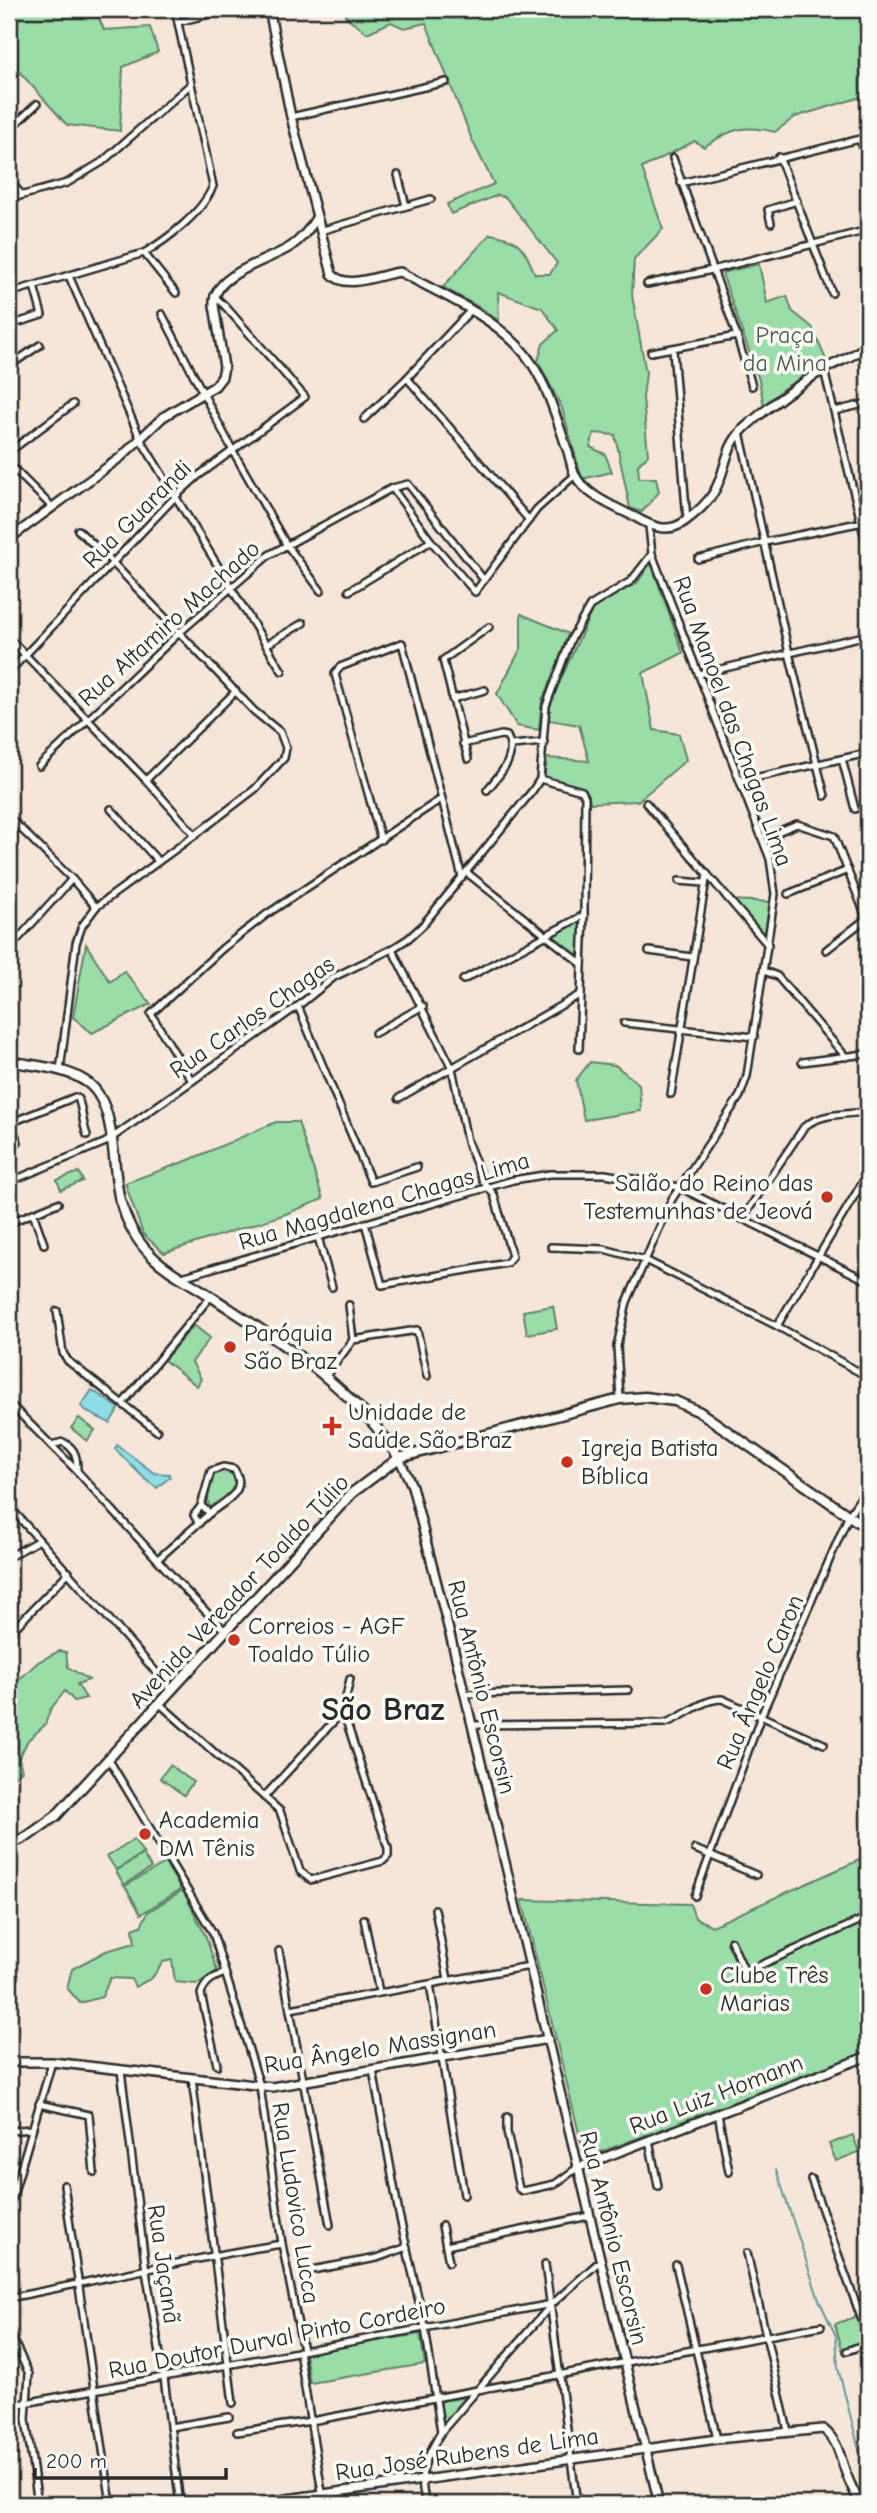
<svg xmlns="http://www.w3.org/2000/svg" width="877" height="2513" font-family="'Comic Neue',sans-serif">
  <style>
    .green { fill: #9adda8; stroke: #62846a; stroke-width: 2 }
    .water { fill: #8ddee5; stroke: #66969b; stroke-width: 2 }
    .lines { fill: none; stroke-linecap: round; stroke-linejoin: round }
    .stream { stroke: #66969b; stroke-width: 2 }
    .minor-casing { stroke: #2b2b2b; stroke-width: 10 }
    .tertiary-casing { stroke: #2b2b2b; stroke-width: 12 }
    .secondary-casing { stroke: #2b2b2b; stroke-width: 13 }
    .minor { stroke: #fdfcf7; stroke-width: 5 }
    .tertiary { stroke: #fdfcf7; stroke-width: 7 }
    .secondary { stroke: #fdfcf7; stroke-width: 8 }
    .poi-dot { fill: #c8321e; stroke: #fdfcf7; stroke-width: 2.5 }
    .labels { text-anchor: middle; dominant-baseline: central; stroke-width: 7; stroke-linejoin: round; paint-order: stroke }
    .park-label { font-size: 24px; fill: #4c6050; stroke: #fdfcf7 }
    .street-label { font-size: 24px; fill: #2b2b2b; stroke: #fdfcf7 }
    .poi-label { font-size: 24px; fill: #2b2b2b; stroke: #fdfcf7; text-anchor: start }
    .district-label { font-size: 32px; font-weight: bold; fill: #2b2b2b; stroke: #fdfcf7 }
  </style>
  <rect width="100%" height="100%" fill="#f5e6d9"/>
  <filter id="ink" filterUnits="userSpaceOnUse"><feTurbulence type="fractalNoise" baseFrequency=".0143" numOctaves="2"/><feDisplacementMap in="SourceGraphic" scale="14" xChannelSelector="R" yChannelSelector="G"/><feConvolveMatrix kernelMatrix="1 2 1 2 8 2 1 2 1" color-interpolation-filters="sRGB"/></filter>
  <g filter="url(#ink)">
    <g class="green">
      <path d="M9,9H95L104,30L150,27L158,52L123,67L120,131L67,125L9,60Z"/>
      <path d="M348,9H868V95L795,117L775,132C743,124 731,129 704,147L695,141L642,168L663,229L634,259L632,295L646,373L643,397L648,455L638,465L639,478H656L659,492L642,512L630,508L615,435L594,433L590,447L605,454L612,472L582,479L562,408L538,361L543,344L558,330L542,308L498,292L499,321L484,310L443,287L490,234C522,239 523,247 535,274H550L557,263L506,198L498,195L451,214L447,204L494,184L473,142L426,23L404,28L391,22L367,33L345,16Z"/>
      <path d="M759,264L767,303L787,296L792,311L812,327L827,362L784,388L764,406L759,380L722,273Z"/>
      <path d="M651,563L683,653L643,673L654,730L679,734L686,760L638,801L591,803L585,789L544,778L547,758L589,761L579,725L549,720L550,703L594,606L637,583Z"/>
      <path d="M521,614L569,634L559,664L542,700L539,730L517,726L497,694L521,648Z"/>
      <path d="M732,900L771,902L766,937Z"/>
      <path d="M581,920L578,957L550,936Z"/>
      <path d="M86,944L110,982L124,971L151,1004L92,1033L73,1017Z"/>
      <path d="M590,1062L615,1065L639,1084L641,1111L584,1120L576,1080Z"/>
      <path d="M276,1122H298L323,1199L283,1215L164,1253L143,1234L125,1183L189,1160Z"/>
      <path d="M79,1172L83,1181L61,1190L57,1180Z"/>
      <path d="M553,1306L557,1329L527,1334L523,1311Z"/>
      <path d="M194,1325L210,1338L192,1362L201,1379L197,1386L164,1360Z"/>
      <path d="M79,1418L95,1430L87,1441L71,1428Z"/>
      <path d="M222,1469L235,1476L236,1490L211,1511L208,1501L210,1475Z"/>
      <path d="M59,1651L66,1652L68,1667L89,1680L77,1684L86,1698L74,1701L65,1691L50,1710L45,1725L28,1740L19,1758L22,1771L9,1780V1689L38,1662Z"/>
      <path d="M170,1765L193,1782L184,1795L160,1778Z"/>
      <path d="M134,1839L143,1853L116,1870L107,1856Z"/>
      <path d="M143,1854L151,1868L124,1885L116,1871Z"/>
      <path d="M868,1856V2051L585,2158L522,1900L690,1904L695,1918L712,1926Z"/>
      <path d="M165,1863L181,1889L141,1914L125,1886Z"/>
      <path d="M183,1890L206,1937L217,1971L197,1984L175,1982L172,1960L163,1962L152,1978L135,1987L131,1979L110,1978L102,1997L80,2003L67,1988L72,1969L106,1951L135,1943L133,1929L141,1926L148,1912Z"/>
      <path d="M853,2135L859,2152L836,2161L829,2144Z"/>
      <path d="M857,2316L865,2340L842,2349L835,2324Z"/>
      <path d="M420,2334L425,2364L310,2383L305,2353Z"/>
      <path d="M468,2397L443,2424L440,2401Z"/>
    </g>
    <g class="water">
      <path d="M92,1390L119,1408L110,1423L89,1413L81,1406Z"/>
      <path d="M117,1445L154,1473L169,1474L170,1477L157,1488L145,1479L115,1449Z"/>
    </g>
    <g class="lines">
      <path class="stream" d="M776,2169L819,2300L836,2336L838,2368L868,2484"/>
      <g class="minor-casing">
        <g id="minor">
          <path d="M178,22L230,9"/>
          <path d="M291,117L446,82"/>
          <path d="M9,130L37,104"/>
          <path d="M860,139L868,163"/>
          <path d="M779,157L832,293"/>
          <path d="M673,158L737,336L752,386"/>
          <path d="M398,175L406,206"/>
          <path d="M9,180L22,195"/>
          <path d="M681,183L868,137"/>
          <path d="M9,199L67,183L102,162L191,84"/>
          <path d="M771,223L768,210L797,201"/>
          <path d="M320,231L431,199"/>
          <path d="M144,253L176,293"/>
          <path d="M69,276L141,440L282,671"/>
          <path d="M647,284L712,270L868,230"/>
          <path d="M9,293L144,253C168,239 203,212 213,186L175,9"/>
          <path d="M162,314L233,451L286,544L321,591"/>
          <path d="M20,322L42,315L34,286"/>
          <path d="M673,350L687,520"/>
          <path d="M651,352L737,336"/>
          <path d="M9,366L40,345"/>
          <path d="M824,370L868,551"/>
          <path d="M407,378L529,520"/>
          <path d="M835,411L868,403"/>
          <path d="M364,419L407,378L471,310"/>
          <path d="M740,432L789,653L825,796"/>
          <path d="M9,452L73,404"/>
          <path d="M9,464L52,507"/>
          <path d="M392,488L431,541L475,592L537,509L575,475"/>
          <path d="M698,559L765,542L868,521"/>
          <path d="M349,591L431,541"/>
          <path d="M9,638L146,780L195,835"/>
          <path d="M266,645L303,623"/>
          <path d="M9,672L176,496L198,476L305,397L225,306L214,296"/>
          <path d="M699,674L868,635"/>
          <path d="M452,699L485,690"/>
          <path d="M463,744L501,735L507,736C518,758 500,774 487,790"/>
          <path d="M512,745L544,742"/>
          <path d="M468,759L443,660L489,627"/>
          <path d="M842,759L855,809"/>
          <path d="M39,766L179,633L269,555L392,488L408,484L484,580"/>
          <path d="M540,779L582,791L585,797L584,914L579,1049"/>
          <path d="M146,780L236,691"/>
          <path d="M741,781L868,753"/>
          <path d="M646,803L768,945"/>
          <path d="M111,809L158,861"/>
          <path d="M9,817L72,879L96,907"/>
          <path d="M867,834L868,833"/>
          <path d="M777,837L775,833L797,824L834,836L868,922"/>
          <path d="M381,840L335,674L340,667L402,643L462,877"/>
          <path d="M466,872L582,964"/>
          <path d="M679,881L704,883"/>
          <path d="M788,894L848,870"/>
          <path d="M9,949L72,879"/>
          <path d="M826,950L867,918"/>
          <path d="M649,951L692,957"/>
          <path d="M764,971L777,976L846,1057"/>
          <path d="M463,980L584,915"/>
          <path d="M298,1006L371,1182L417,1167"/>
          <path d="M624,1023L754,1037"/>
          <path d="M375,1033L423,1006"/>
          <path d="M802,1062L865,1054"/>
          <path d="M60,1071L76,943L82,926L96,907L195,835L255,789L284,758L286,748L280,732L254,711L111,561L78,530"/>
          <path d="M192,1081L151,1014L223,948L267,914L441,799"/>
          <path d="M671,1094L707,874"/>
          <path d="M399,1098L581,994"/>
          <path d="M9,1145L18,1142L10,1123L75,1097L78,1098C83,1111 82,1122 87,1135"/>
          <path d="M9,1182L106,1142L298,1006L334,977L392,949L409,938L422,926L533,790L540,779L546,706L571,639L590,606L631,581L652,554"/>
          <path d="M33,1213L44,1244"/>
          <path d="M742,1219L804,1127C820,1113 847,1114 868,1112"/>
          <path d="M9,1223L58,1203"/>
          <path d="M365,1223L382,1285L507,1263L512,1256L494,1195L483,1181L467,1141L452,1068L392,949"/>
          <path d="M318,1237L332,1287"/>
          <path d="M551,1247L604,1249L645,1260L777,1326L868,1377"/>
          <path d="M182,1277L513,1180L550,1174H605L679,1187L868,1281"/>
          <path d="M349,1305L353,1340"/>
          <path d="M57,1311L63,1353L68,1361L157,1431"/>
          <path d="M777,1326L868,1173"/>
          <path d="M326,1376L353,1340L417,1330L427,1376"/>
          <path d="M620,1399L617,1346L627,1302L672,1199L740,1096L747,1076L775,894L770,859L652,554L649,526"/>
          <path d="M9,1403L77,1471L186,1591L224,1630"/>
          <path d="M123,1403L211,1296"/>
          <path d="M51,1445L63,1442C76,1449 77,1457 77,1471"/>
          <path d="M9,1506L172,1690"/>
          <path d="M201,1506L211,1471L223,1467L234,1469C249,1491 225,1501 210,1513"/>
          <path d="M9,1557L39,1540"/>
          <path d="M158,1559L210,1513L201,1506L194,1515L199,1524"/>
          <path d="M9,1634L69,1572"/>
          <path d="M465,1694L628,1690"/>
          <path d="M160,1704L280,1811L300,1871L311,1880L383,1861L388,1856V1848L343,1711L350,1679"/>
          <path d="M472,1725L665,1723C685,1717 701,1699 722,1699L824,1744"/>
          <path d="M109,1760L213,1933L260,2086L282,2244L303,2350"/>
          <path d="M264,1797L343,1711"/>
          <path d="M9,1829L19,1841"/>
          <path d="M695,1849L756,1875"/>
          <path d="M695,1896L761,1716L849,1515L868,1487"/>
          <path d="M435,1909L448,1980"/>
          <path d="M364,1919L379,1992"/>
          <path d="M731,1941L745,1972L868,1917"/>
          <path d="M279,1951L330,2225"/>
          <path d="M430,1984L464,2195"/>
          <path d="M290,2009L530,1966"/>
          <path d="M217,2065L201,1994C206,1980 213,1978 225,1973"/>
          <path d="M121,2070L146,2271L164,2378L180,2504"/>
          <path d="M373,2070L399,2214L425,2328L441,2432"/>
          <path d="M192,2078L233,2403"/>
          <path d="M39,2104L89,2115L94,2172"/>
          <path d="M718,2114L729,2172"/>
          <path d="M507,2117V2132L519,2189L523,2191L555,2184L577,2168"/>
          <path d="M9,2131L31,2129"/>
          <path d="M649,2140L658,2186"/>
          <path d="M811,2179L868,2337"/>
          <path d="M64,2185L111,2504"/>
          <path d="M9,2209L52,2062"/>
          <path d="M442,2226L449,2262"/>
          <path d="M446,2246L589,2216"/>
          <path d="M747,2253L788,2431"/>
          <path d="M545,2264L577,2504"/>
          <path d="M676,2265L717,2439"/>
          <path d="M312,2270L377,2258L407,2247"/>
          <path d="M9,2298C100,2280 190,2258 282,2244"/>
          <path d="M9,2331L29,2374L26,2419L38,2504"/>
          <path d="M299,2351L324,2504"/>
          <path d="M847,2351L868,2343"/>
          <path d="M868,2402L866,2408L868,2418"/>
          <path d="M9,2406L552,2304"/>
          <path d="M170,2427L229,2417"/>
          <path d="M237,2432L311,2421L821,2326"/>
          <path d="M426,2504C417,2471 425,2461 441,2432L552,2304L600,2261"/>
        </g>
      </g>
      <g class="tertiary-casing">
        <g id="tertiary">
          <path d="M269,9L291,117L332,274C345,291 381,274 400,272C440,294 485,312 517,345C544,372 555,414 567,449C570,457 571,467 575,475C586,496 615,507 635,517C651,526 667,534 684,522C695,514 707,504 714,492C729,466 722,446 750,423C772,404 798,385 823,370C840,360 853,358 868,344"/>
          <path d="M9,539L121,457L163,417L215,386L222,377L224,367L214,305C212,274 268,261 290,247C302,239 309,230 316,218"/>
          <path d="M399,1458L412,1486L455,1654L659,2504"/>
          <path d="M9,2062H52L272,2087L548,2039"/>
          <path d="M577,2168L868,2056"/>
          <path d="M251,2504L717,2439L823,2429C838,2440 840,2457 846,2473C850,2484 855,2494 861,2504"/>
        </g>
      </g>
      <g class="secondary-casing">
        <g id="secondary">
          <path d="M9,1061C33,1066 64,1067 85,1081C118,1101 111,1167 120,1200C126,1220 135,1240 151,1255C167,1272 192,1283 212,1297C281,1343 353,1386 399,1458"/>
          <path d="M9,1845L28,1836L56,1816L352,1493L399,1458L620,1399L645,1397L675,1401L700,1412L868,1529"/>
        </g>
      </g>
      <use href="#minor" class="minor"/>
      <use href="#tertiary" class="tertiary"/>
      <use href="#secondary" class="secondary"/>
    </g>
  </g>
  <g class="poi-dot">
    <circle cx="827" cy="1197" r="7"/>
    <circle cx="230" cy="1347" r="7"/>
    <path d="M328.5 1415.5h7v7h7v7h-7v7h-7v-7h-7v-7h7z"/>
    <circle cx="567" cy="1462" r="7"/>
    <circle cx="234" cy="1640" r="7"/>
    <circle cx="145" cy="1834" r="7"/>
    <circle cx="706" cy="1989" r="7"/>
  </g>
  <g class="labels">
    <g class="park-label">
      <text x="785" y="335">Praça<tspan x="785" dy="28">da Mina</tspan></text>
    </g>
    <g class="street-label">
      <text transform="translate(137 514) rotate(-45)">Rua Guarandi</text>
      <text transform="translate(169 623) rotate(-42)">Rua Altamiro Machado</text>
      <text transform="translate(733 721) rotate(70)">Rua Manoel das Chagas Lima</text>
      <text transform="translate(252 1017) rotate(-35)">Rua Carlos Chagas</text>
      <text transform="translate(384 1201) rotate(-16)">Rua Magdalena Chagas Lima</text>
      <text transform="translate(239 1591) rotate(-47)">Avenida Vereador Toaldo Túlio</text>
      <text transform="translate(760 1682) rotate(-67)">Rua Ângelo Caron</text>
      <text transform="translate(482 1687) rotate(76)">Rua Antônio Escorsin</text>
      <text transform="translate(380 2047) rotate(-9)">Rua Ângelo Massignan</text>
      <text transform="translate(716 2094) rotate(-21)">Rua Luiz Homann</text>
      <text transform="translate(296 2203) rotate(81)">Rua Ludovico Lucca</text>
      <text transform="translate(614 2238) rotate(76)">Rua Antônio Escorsin</text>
      <text transform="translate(164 2264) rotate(82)">Rua Jaçanã</text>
      <text transform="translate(277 2338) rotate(-11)">Rua Doutor Durval Pinto Cordeiro</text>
      <text transform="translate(467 2454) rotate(-8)">Rua José Rubens de Lima</text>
    </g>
    <g class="poi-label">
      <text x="813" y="1183" text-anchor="end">Salão do Reino das<tspan x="813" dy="28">Testemunhas de Jeová</tspan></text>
      <text x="244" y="1333">Paróquia<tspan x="244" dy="28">São Braz</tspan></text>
      <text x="348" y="1412">Unidade de<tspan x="348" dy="28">Saúde São Braz</tspan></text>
      <text x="581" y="1448">Igreja Batista<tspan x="581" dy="28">Bíblica</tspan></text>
      <text x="248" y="1626">Correios - AGF<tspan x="248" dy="28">Toaldo Túlio</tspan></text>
      <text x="159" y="1820">Academia<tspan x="159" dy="28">DM Tênis</tspan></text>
      <text x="720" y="1975">Clube Três<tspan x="720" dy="28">Marias</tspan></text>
    </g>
    <g class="district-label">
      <text x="383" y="1709">São Braz</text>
    </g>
  </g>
  <rect width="877" height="2513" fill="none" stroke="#fdfcf7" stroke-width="35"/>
  <rect x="18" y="18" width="842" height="2478" fill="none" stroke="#2b2b2b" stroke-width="2.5" filter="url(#ink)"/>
  <path d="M35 2468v10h191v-10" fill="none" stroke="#2b2b2b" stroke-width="3.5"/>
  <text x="46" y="2468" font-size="21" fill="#2b2b2b" stroke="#fdfcf7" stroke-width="5" paint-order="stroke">200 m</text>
</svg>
